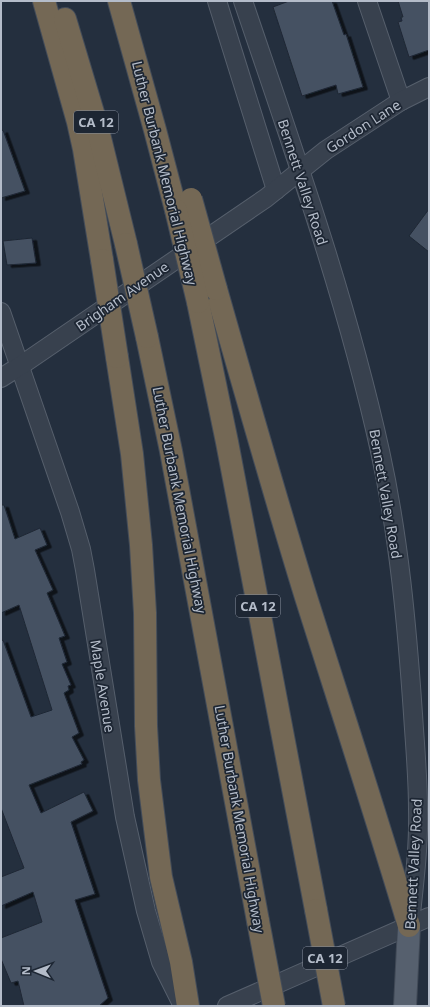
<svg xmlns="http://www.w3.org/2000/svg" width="430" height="1007" font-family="'Noto Sans',sans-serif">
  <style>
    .building { fill: #455162; stroke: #1f2835; filter: url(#shadow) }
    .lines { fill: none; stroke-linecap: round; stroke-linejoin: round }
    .minor-casing { stroke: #565f6c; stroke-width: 20 }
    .major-casing { stroke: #414a57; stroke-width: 24 }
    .highway-casing { stroke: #434c59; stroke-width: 24 }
    .minor { stroke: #38414e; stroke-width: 18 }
    .major { stroke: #56606e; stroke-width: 22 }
    .highway { stroke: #746855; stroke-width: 22 }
    .highway-bridge-casing { stroke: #434c59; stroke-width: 24; stroke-linecap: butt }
    .highway-bridge { stroke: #746855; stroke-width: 22 }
    .labels { text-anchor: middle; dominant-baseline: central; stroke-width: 3.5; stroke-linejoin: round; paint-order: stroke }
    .shield { fill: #1d2633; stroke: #878f9c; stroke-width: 1 }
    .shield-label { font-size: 13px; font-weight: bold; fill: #b4bcc9 }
    .street-label { font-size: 14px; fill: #b4bcc9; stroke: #1d2633 }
  </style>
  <defs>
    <filter id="shadow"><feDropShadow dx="4.5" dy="2.5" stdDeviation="0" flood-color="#0009"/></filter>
  </defs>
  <rect width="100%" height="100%" fill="#242f3e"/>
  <g class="building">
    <path d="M289,1H332L344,35L346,34L363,87L338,94L336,85L302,96L273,7Z"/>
    <path d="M398,1H429V50L409,57L398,22L402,21L401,17H403Z"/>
    <path d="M3,130L25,191L1,198V131Z"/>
    <path d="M429,209V252L409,236Z"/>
    <path d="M32,238L36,263L7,265L3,241Z"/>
    <path d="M1,505H4L15,539L40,528L47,545L35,550L53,590L47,593L65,636L59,638L67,662L62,664L71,685L68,686L69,690L64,693L79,733L72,737L84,760L81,762L82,764L29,785L41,813L84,792L93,811L71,822L95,894L75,900L108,998L99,1006H24L18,981L11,983L1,959V938L42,922L33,892L1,906V877L24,868L1,808V641L3,640L31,717L52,710L19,605L1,613Z"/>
  </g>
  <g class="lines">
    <g class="minor-casing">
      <g id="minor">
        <path d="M217,1L276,190"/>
        <path d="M243,1C293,149 346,297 380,451C399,537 407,626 413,714C415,746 418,777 418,809C419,847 414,885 410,923"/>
        <path d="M367,1L401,101"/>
        <path d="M1,312L70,512L81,549L85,570L125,817L146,911L161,962L183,1006"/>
        <path d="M1,378L20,366L266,198L326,150L401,101L429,87"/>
        <path d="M227,1006L429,917"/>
      </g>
    </g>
    <g class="major-casing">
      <path id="major" d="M405,1006L409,926"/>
    </g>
    <g class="highway-casing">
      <g id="highway">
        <path d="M44,1L78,122L84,149L102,260"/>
        <path d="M119,1L155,130L176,210"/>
        <path d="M65,19L97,126L126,244"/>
        <path d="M216,289C245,391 274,493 305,594C340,705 376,815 409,926"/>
        <path d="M198,302L227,442L316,910"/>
        <path d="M147,337L171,451L258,921"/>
        <path d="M117,357L132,454L141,545L145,613L146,726L149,780L161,877L181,962L188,1006"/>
      </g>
    </g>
    <use href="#minor" class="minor"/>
    <use href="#major" class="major"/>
    <use href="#highway" class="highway"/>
    <g class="highway-bridge-casing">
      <g id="highway-bridge">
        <path d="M191,199L216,289"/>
        <path d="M176,210L198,302"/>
        <path d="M126,244L147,337"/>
        <path d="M102,260L117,357"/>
        <path d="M316,910L334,1006"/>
        <path d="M258,921L274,1006"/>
      </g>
    </g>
    <use href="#highway-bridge" class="highway-bridge"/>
  </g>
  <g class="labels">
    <g class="shield">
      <rect x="74" y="111" width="44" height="22" rx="3"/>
      <rect x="236" y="595" width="44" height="22" rx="3"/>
      <rect x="303" y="947" width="44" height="22" rx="3"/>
    </g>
    <g class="shield-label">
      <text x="96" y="122">CA 12</text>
      <text x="258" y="606">CA 12</text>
      <text x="325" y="958">CA 12</text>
    </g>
    <g class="street-label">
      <text transform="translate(363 126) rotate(-33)">Gordon Lane</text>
      <text transform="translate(165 173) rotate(76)">Luther Burbank Memorial Highway</text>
      <text transform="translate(303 182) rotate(72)">Bennett Valley Road</text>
      <text transform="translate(122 296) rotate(-35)">Brigham Avenue</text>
      <text transform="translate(386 494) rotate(80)">Bennett Valley Road</text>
      <text transform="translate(180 500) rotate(79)">Luther Burbank Memorial Highway</text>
      <text transform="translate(103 686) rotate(81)">Maple Avenue</text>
      <text transform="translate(240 819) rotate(80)">Luther Burbank Memorial Highway</text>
      <text transform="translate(413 864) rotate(-87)">Bennett Valley Road</text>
    </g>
  </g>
  <rect width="430" height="1007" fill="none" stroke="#b4bcc9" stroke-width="4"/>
  <g transform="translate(36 971) rotate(271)" stroke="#1d2633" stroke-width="3" paint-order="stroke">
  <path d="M0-3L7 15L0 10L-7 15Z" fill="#b4bcc9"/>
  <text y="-6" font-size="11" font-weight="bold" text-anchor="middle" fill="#b4bcc9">N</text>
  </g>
</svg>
